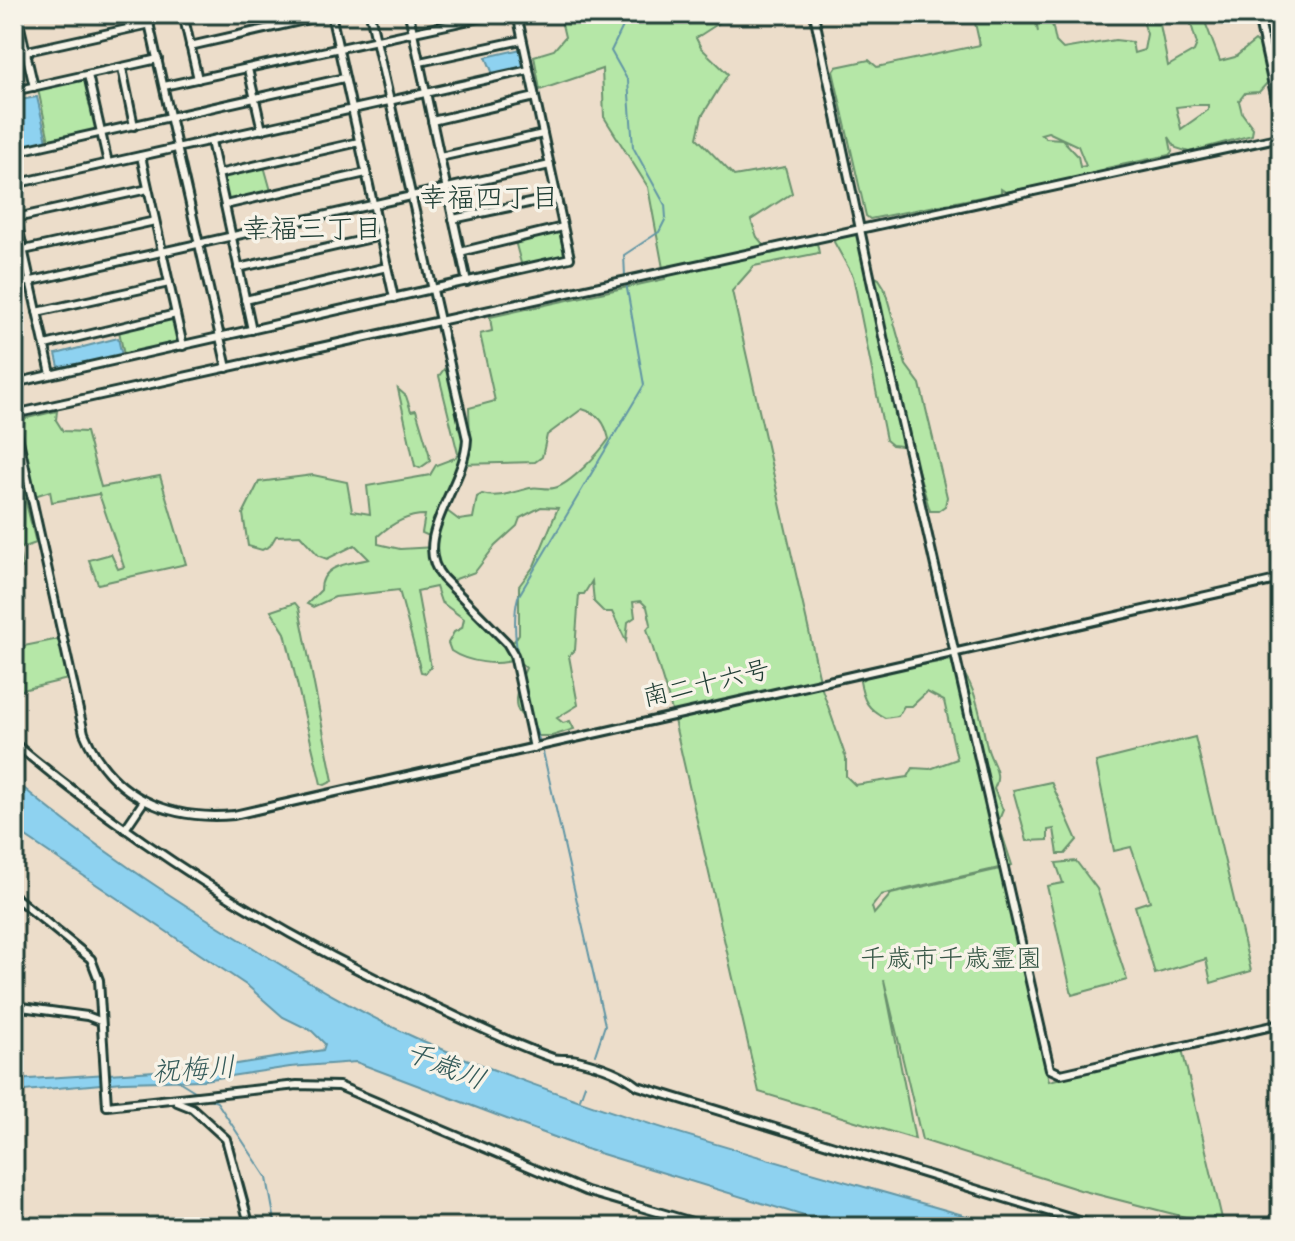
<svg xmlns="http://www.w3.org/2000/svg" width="1295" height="1241" font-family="'Gochi Hand','Klee One',sans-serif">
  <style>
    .green { fill: #b5e7a7; stroke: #6a926e; stroke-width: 2; fill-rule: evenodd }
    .water { fill: #8ed2f0; stroke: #6296a5; stroke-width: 2 }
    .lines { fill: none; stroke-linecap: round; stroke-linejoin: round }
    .stream { stroke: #6296a5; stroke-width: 2 }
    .minor-casing { stroke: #1f3d34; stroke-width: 12 }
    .major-casing { stroke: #1f3d34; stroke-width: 13 }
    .minor { stroke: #f7f3e8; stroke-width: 6 }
    .major { stroke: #f7f3e8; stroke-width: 7 }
    .labels { text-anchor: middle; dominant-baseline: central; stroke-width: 7; stroke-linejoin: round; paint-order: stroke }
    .street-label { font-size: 26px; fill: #1f3d34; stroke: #f7f3e8 }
    .park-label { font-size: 26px; fill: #365645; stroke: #f7f3e8 }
    .neighbourhood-label { font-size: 28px; fill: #1f3d34; stroke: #f7f3e8 }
    .water-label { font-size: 28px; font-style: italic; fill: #355b5a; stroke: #f7f3e8 }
  </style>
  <rect width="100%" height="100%" fill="#ecddca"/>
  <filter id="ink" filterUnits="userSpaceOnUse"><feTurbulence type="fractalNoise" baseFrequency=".0125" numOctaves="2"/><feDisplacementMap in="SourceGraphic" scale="16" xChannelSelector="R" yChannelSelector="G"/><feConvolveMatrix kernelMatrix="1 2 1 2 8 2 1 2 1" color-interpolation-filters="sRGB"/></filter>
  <g filter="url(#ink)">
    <g class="green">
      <path d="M576,14H733L696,38L701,48L728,74L702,116L697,138L734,176L785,167L792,193L751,220L757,237L771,254L817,243L819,253L754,266L732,291L822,689L846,758V776L855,785L908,777L913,768L930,769L957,759L944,701L927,692L912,706H904L898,716L885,718C868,709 863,701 860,681L873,673L952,660C977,681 980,717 987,747C991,763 1003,773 994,789L1003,810L998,822L1012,865L881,895L872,907L874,914L891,894L1000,869L1049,1081L1182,1049L1224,1227L1080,1190L922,1140L884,980L915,1139L759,1092L671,707L647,629L651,624L647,607L641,601L633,602L635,617L628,622L626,641L612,612H604L594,602L592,581L584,594H579L575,650L569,656L578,705L557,718L563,723L570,721L574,729L552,736H535L531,721C506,712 518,684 526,668L516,659C499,667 467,662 451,651L448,643L454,632L462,628L464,619L441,602L436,587L417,591L431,667L426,673L421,672L399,590L335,597L313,607L307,604L321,590C321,564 349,564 369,559L355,545L327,559L319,556L300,535L276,536L270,546L262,550L248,546L243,514L259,482L313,475L347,482L352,511L370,514L367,486L430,475L436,465L455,458L458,454L439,376L444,369L456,376L459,413L470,443L469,408L495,401L480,334L492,331L490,317L665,279L648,187L604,117L602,69L540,90L534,56L554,50L565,37L560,16ZM582,409C599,414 605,422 609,439C600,452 570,485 554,488C546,490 538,486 530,488C513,492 498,499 482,494L477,497L473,518L459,520L443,508L462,464L535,462L542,457L547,435ZM541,507L558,508L534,566L519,586V634L514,641L504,643L445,583L475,572L495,546L517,526L520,518ZM425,515L422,533L434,538L435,547L400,549L378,544V536C391,524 407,515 425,515Z"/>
      <path d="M973,14H1034L1038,32L1035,14H1050L1056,42L1063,49L1115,40L1132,42L1134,53L1144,50L1147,34L1141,14H1158L1168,66L1194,51L1197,44L1188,14H1202L1220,61L1235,57L1255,41L1261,46L1269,81L1259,92L1245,93L1239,101L1242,113L1253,128L1252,135L1189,152L1176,148L1169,137L1172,152L1169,155L1107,168L1103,173L1006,192L1001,189V193L870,219L866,216L833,71L836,67L869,60L877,67L980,45ZM1194,105H1208V110L1181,129L1176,107ZM1048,132L1078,146L1086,166L1080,167L1078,156L1062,139L1046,138L1041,134Z"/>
      <path d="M86,78L98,130L49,141L38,89Z"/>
      <path d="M264,166L271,191L227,201L221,176Z"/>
      <path d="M561,231L567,256L522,267L515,241Z"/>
      <path d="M856,232L866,272L879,279L884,287L906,365L920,384L947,497L945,506L938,511H930L911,447L892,445L886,440L853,276L834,242L836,237Z"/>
      <path d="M174,318L179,343L124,355L119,331Z"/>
      <path d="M398,389L406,396L411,411L416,410L429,453L430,461L420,468L415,466Z"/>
      <path d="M57,411L56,420L63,431L86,432L101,487L160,476L186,564L98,584L89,560L111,554L118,569L124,567L99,494L52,502L50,491L25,499L36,543L19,549L22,568L14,569V421Z"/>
      <path d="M295,603L299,608L333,781L325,785L321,784L285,633L271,611Z"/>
      <path d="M59,639L68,679L14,692V648Z"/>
      <path d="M1195,737L1251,971L1211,983L1206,959L1155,974L1135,906L1150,901L1131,847L1114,851L1096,762Z"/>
      <path d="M1051,782L1077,840L1065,854H1058L1054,829L1048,830V840L1027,841L1013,790Z"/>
      <path d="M1076,861L1097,889L1127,980L1072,995L1047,886L1063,883L1056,863Z"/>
    </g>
    <g class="water">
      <path d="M521,49L524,66L493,74L486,57Z"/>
      <path d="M37,97L47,141L14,149V101Z"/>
      <path d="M118,338L122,356L59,367L56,354Z"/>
      <path d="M14,780C88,843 169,896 252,947C305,980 358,1012 416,1038C604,1120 808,1169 1004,1227H840L586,1149L356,1062L290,1067L204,1080L123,1082L14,1092V1080L218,1067L323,1050L325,1044L312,1031L283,1017L249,987L14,829Z"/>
    </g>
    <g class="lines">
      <g class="stream">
        <path d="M625,276L624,255L659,232L666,218L665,205L633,147L628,81L611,51L629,14"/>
        <path d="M540,742C526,706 508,634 518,597L644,385L626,283"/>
        <path d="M543,752L605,1025L595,1055"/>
        <path d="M177,1080L198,1093"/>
        <path d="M207,1098L217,1102L267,1178L276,1227"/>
        <path d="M580,1099L585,1085"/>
      </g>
      <g class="minor-casing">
        <g id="minor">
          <path d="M17,14L34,87"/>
          <path d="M147,14L227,368"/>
          <path d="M183,14L198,79"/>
          <path d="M370,14L467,439C465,488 409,538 443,578L507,643L514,655L534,748"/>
          <path d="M409,14L467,282"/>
          <path d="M814,14L891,374L1050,1069L1061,1074L1281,1024"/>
          <path d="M190,46L331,14L394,298"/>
          <path d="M14,54L150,24"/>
          <path d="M420,62L522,40"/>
          <path d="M122,68L134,126"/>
          <path d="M248,69L262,130"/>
          <path d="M88,75L108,163"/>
          <path d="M164,86L498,14"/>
          <path d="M14,91L158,59"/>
          <path d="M432,121L535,97"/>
          <path d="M211,141L252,330"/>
          <path d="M14,152L344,78"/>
          <path d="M141,156L183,346"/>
          <path d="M440,157L543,134"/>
          <path d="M218,174L359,142"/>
          <path d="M14,184L529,70"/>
          <path d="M225,205L366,173"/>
          <path d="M14,208L51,374"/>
          <path d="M16,218L148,189"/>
          <path d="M453,219L557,197"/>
          <path d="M24,250L155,221"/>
          <path d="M460,252L563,227"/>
          <path d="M238,268L381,236"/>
          <path d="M14,285L550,165"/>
          <path d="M245,300L387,267"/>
          <path d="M37,312L169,283"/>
          <path d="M45,345L176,314"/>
          <path d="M14,383L570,258L517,14"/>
          <path d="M14,414L1281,137"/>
          <path d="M14,418L84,733C111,797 168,821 234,815L1281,579"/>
          <path d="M14,743C140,848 276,934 425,1002C467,1021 509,1043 553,1058C561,1060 569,1058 577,1060C599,1065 620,1072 638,1086L1099,1227"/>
          <path d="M125,829L144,801"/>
          <path d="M14,896L91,959L99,980L107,1106L297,1085L339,1086L586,1191L709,1227"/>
          <path d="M14,1006L87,1016L100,1021"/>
          <path d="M177,1102L192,1108L226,1139L250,1227"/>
        </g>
      </g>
      <g class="major-casing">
        <path id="major" d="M1258,14L1281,120"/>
      </g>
      <use href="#minor" class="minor"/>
      <use href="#major" class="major"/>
    </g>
  </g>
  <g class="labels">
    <g class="street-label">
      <text transform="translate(707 687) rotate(-13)">南二十六号</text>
    </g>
    <g class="park-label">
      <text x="951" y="962">千歳市千歳霊園</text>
    </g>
    <g class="neighbourhood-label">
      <text x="489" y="201">幸福四丁目</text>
      <text x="312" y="232">幸福三丁目</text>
    </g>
    <g class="water-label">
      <text transform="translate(444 1069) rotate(22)">千歳川</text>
      <text transform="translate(194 1073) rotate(-4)">祝梅川</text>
    </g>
  </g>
  <rect width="1295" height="1241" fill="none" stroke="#f7f3e8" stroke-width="48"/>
  <rect x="24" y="24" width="1247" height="1193" fill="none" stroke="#1f3d34" stroke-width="3" filter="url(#ink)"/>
</svg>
